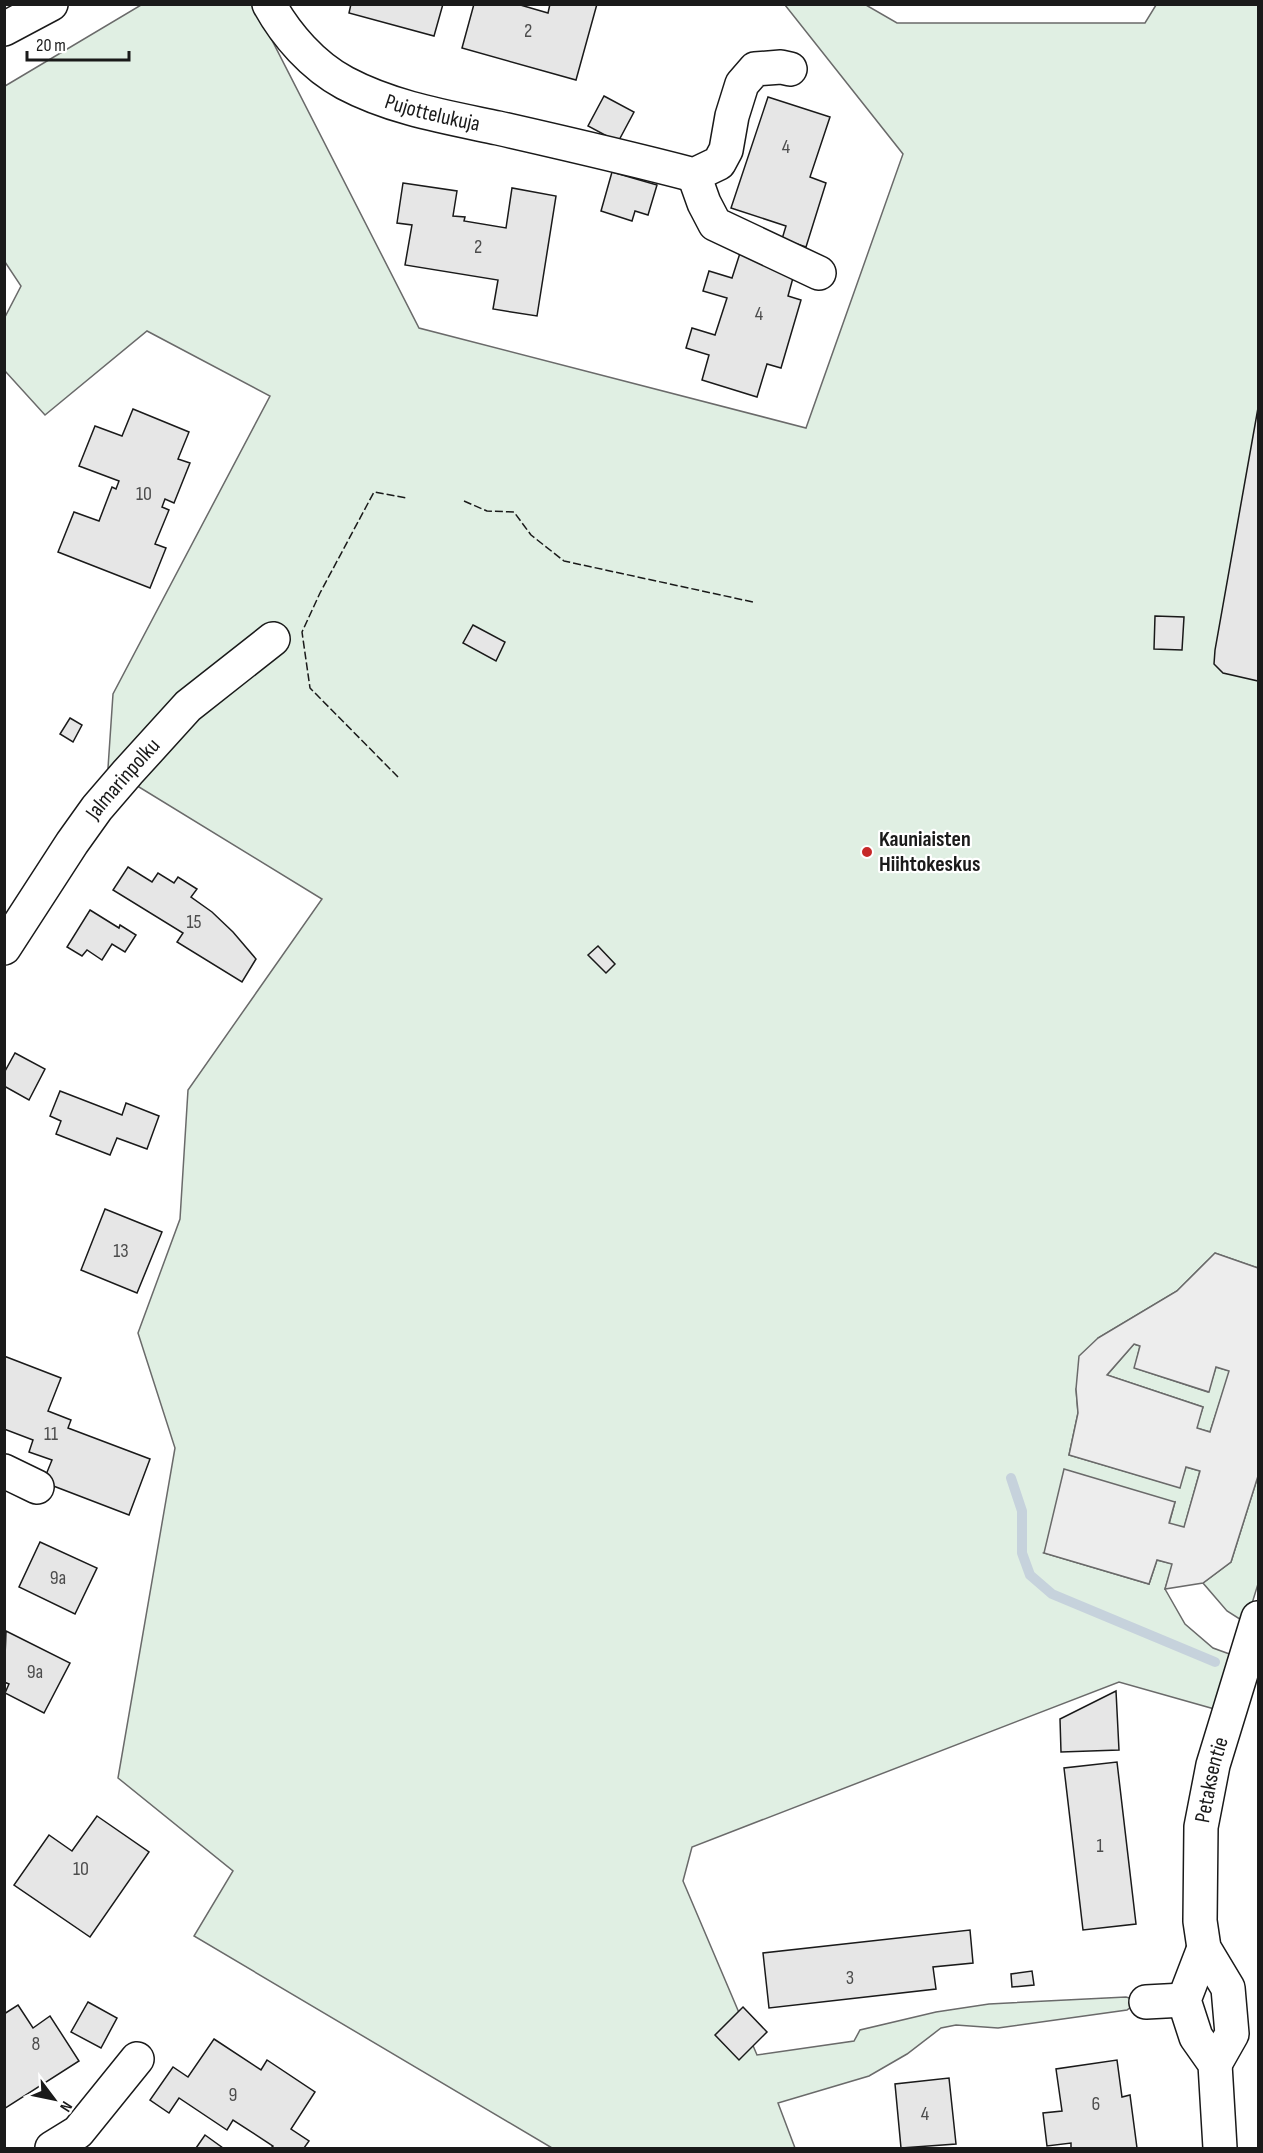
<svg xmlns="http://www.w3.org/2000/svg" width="1263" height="2153" font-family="'Sofia Sans Condensed',sans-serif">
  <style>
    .green { fill: #e0efe3; stroke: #6a6a6a; stroke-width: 1.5 }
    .parking { fill: #ededed; stroke: #6a6a6a; stroke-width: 1.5; fill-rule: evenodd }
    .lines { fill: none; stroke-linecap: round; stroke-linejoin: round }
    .stream { stroke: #c6d2dc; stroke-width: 10 }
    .building { fill: #e6e6e6; stroke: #1a1a1a; stroke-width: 1.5 }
    .minor-casing { stroke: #1a1a1a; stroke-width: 36 }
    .minor { stroke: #fff; stroke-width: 33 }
    .fence { stroke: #1a1a1a; stroke-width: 1.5; stroke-dasharray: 8 3; stroke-linecap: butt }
    .poi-dot { fill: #c62828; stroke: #fff; stroke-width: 2 }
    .labels { text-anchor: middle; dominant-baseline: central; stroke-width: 4.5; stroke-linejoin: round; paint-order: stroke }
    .number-label { font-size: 20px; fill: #4d4d4d }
    .street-label { font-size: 22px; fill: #1a1a1a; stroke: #fff }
    .poi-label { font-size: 22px; font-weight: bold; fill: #1a1a1a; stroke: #fff; text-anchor: start }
  </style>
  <rect width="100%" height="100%" fill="#fff"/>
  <g class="green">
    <path d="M141,5H254L419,328L806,428L903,154L785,5H866L897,23H1145L1156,5H1258V1268L1215,1253L1177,1291L1098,1338L1076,1389L1078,1413L1069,1455L1179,1487L1186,1467L1200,1471L1184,1528L1169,1524L1175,1502L1044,1553L1149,1584L1157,1560L1173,1564L1165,1589L1185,1624L1213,1648L1235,1656L1218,1710L1119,1682L692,1847L683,1881L757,2055L854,2041L860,2030L936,2012L989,2004L1126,1997L1133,1999L1132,2006L1127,2010L998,2028L956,2025L941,2028L907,2054L869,2076L778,2103L795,2148H552L194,1936L233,1871L118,1778L175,1448L138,1333L180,1219L188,1090L322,899L108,768L113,694L270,396L147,331L45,415L5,371V317L21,286L5,262V86Z"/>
    <path d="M1134,1344L1140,1346L1135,1368L1208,1392L1216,1367L1230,1371L1210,1432L1196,1428L1203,1407L1107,1375Z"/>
    <path d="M1258,1476V1584L1246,1623L1227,1611L1203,1583L1231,1562Z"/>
  </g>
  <path class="parking" d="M1215,1253L1258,1268V1476L1231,1562L1203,1583L1165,1589L1172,1564L1157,1560L1149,1584L1044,1553L1064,1469L1175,1502L1169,1523L1184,1527L1200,1471L1186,1467L1180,1488L1069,1455L1078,1413L1076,1389L1079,1356L1098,1338L1177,1291ZM1134,1344L1140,1346L1134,1368L1209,1392L1216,1367L1229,1371L1210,1432L1197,1428L1203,1407L1107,1375Z"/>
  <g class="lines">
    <path class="stream" d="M1011,1478L1022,1511V1553L1030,1575L1052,1594L1215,1662"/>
  </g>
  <g class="building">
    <path d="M351,4H443L434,36L349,13Z"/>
    <path d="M474,4H517L548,13L550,4H597L576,80L462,48Z"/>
    <path d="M604,96L634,112L618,142L588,126Z"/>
    <path d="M768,97L830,117L810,177L826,183L806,247L782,239L786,226L731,208Z"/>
    <path d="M612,172L657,185L648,215L635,211L632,221L601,211Z"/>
    <path d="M403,183L457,191L453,216L465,217L464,221L506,228L512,188L556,196L537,316L493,309L498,280L405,265L412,225L397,223Z"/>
    <path d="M741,250L796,267L788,296L801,300L781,368L767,364L757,397L702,380L709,355L686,348L692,328L715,335L727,298L703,291L709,271L732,278Z"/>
    <path d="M1258,408V681L1223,673L1214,664L1215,650Z"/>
    <path d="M133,409L189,432L178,459L190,463L174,503L165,499L162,507L169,510L155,544L166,548L150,588L58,552L74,512L99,521L112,487L116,489L119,481L79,466L95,426L122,436Z"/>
    <path d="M1155,616L1184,617L1182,650L1154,649Z"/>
    <path d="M473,625L505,642L496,661L463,643Z"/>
    <path d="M70,718L82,725L73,742L60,734Z"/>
    <path d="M128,867L152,882L158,873L174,883L178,877L197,889L191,897L212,912L233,932L256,959L242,982L177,942L183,933L113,890Z"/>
    <path d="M90,910L119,928L120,925L136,935L125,952L112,944L102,960L87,950L82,956L67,947Z"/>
    <path d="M598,946L615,964L606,973L588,955Z"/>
    <path d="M15,1053L45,1069L29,1100L4,1086V1073Z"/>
    <path d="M60,1091L122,1115L126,1103L159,1116L147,1149L117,1138L110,1155L56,1134L61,1121L50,1116Z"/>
    <path d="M105,1209L162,1232L137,1293L81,1270Z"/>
    <path d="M4,1356L61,1378L48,1411L71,1420L68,1428L150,1459L129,1515L43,1482L52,1460L29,1452L33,1440L4,1429Z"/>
    <path d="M40,1542L97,1568L75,1614L19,1587Z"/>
    <path d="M6,1631L70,1663L44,1713L5,1693L9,1684L4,1682Z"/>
    <path d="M1116,1691L1119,1750L1061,1752L1060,1719Z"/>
    <path d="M1117,1762L1136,1924L1083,1930L1064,1768Z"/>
    <path d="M97,1816L149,1852L90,1937L14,1885L49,1835L72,1851Z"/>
    <path d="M970,1930L973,1963L933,1967L936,1989L769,2008L763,1953Z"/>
    <path d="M1032,1971L1034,1985L1012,1987L1011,1974Z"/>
    <path d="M88,2002L117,2018L101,2048L71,2032Z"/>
    <path d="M18,2005L33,2028L50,2016L79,2061L4,2109V2014Z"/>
    <path d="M743,2007L767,2032L739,2060L715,2035Z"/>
    <path d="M214,2039L261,2070L267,2060L315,2092L291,2129L309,2141L304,2148H271L273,2146L233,2120L227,2130L179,2098L169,2113L150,2100L173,2067L188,2077Z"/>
    <path d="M1117,2060L1122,2097L1130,2095L1137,2148H1071V2143L1047,2146L1043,2113L1062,2111L1056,2069Z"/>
    <path d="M949,2078L956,2144L901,2148L895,2084Z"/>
    <path d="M205,2135L223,2148H196Z"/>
  </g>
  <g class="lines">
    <g class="minor-casing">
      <g id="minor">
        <path id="s1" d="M269,4C286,35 313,66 345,83C392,108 446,117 498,128C564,143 629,158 694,175L719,163L726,150L732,116L742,84L755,69L781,67L790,69"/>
        <path d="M4,29L51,4"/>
        <path d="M694,175L704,203L715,224L819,273"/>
        <path id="s2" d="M4,948L72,843L97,808L128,772L188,706L273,639"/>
        <path d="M4,1471L37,1487"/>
        <path d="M1204,1948L1184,2000L1196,2037L1215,2064L1220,2148"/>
        <path d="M1146,2002L1184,2000"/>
        <path id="s3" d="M1215,2064L1232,2034L1228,1988L1204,1948L1200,1921L1201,1827L1213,1765L1258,1618"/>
        <path d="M52,2148L78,2132L137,2059"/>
      </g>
    </g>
    <use href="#minor" class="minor"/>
    <g class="fence">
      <path d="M464,501L487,511L514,512L531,535L564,561L753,602"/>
      <path d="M398,777L310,688L302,632L320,593L374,492L407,498"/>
    </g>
  </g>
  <circle class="poi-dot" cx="867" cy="852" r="6"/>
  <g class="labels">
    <g class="number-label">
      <text x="528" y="31">2</text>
      <text x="786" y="147">4</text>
      <text x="478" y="247">2</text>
      <text x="759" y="314">4</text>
      <text x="144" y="494">10</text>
      <text x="194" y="922">15</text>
      <text x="121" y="1251">13</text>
      <text x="51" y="1434">11</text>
      <text x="58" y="1578">9a</text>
      <text x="35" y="1672">9a</text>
      <text x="1100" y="1846">1</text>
      <text x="81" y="1869">10</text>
      <text x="850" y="1978">3</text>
      <text x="36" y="2044">8</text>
      <text x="233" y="2095">9</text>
      <text x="1096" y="2104">6</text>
      <text x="925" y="2114">4</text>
    </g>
    <g class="street-label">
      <text stroke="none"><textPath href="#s1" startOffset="204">Pujottelukuja</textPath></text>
      <text stroke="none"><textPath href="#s2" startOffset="207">Jalmarinpolku</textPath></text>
      <text stroke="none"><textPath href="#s3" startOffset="297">Petaksentie</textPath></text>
    </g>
    <g class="poi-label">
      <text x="879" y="839">Kauniaisten<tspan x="879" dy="25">Hiihtokeskus</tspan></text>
    </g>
  </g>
  <rect width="1263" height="2153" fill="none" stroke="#1a1a1a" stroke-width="12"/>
  <g transform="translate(54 2099) rotate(122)" stroke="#ffffff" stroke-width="4.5" paint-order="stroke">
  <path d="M0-4.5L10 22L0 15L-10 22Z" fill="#1a1a1a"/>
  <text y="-9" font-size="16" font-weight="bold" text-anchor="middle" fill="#1a1a1a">N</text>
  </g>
  <path d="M27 51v9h102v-9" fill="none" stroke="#1a1a1a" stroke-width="3"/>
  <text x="36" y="51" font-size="18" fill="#1a1a1a" stroke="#ffffff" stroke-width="4.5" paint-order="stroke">20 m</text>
</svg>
